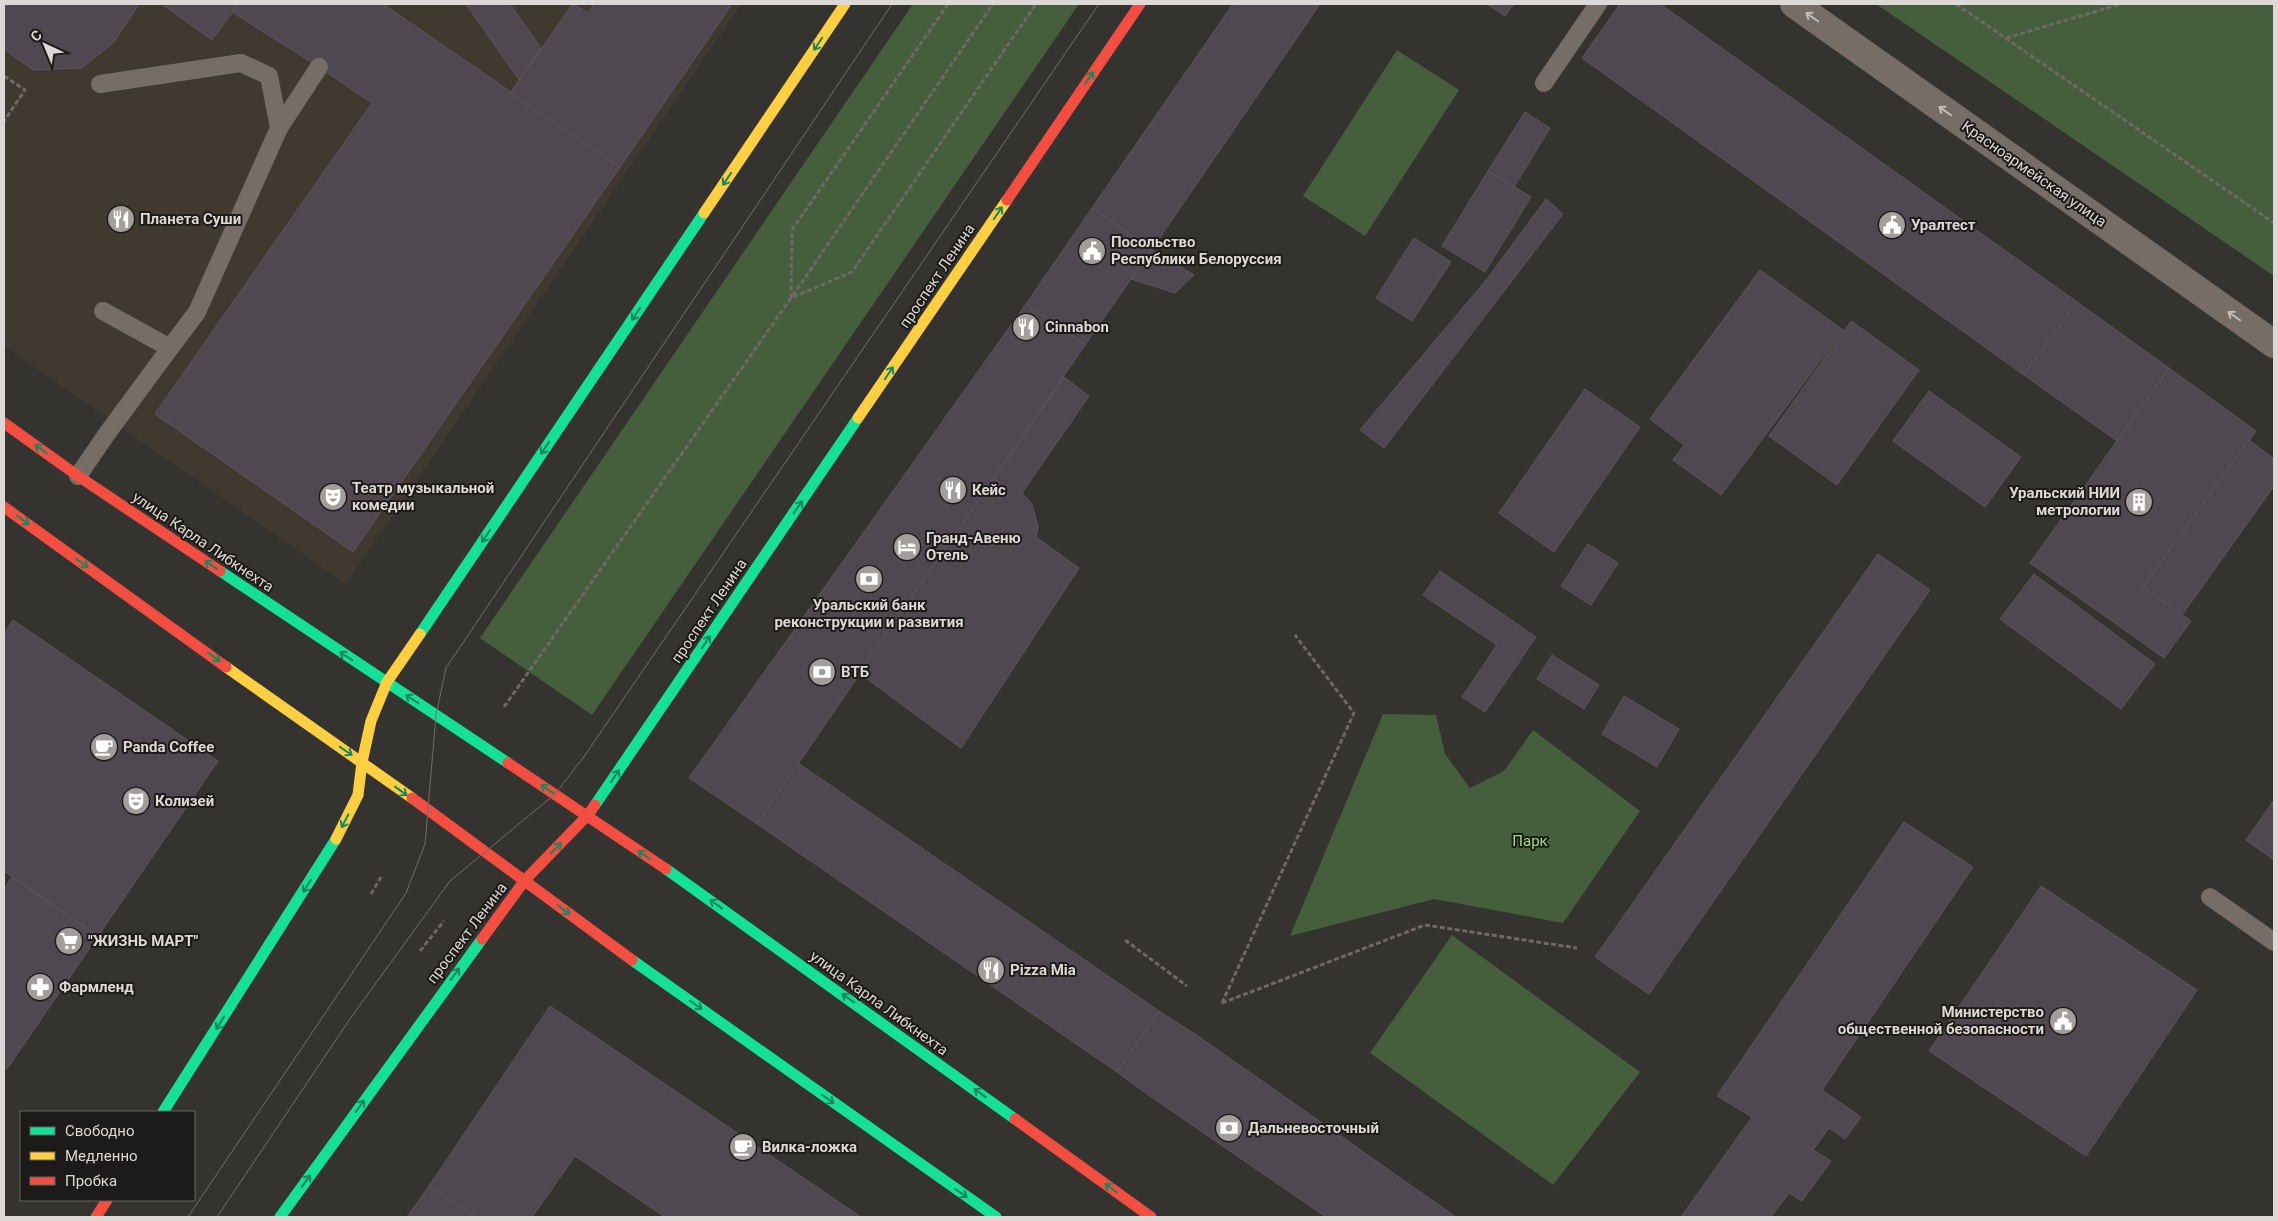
<svg xmlns="http://www.w3.org/2000/svg" width="2278" height="1221" font-family="Roboto,sans-serif">
  <style>
    .built { fill: #403930 }
    .green { fill: #455e3b }
    .building { fill: #4f4851; stroke: #595857 }
    .lines { fill: none; stroke-linecap: round; stroke-linejoin: round }
    .path { stroke: #6f6965; stroke-width: 3; stroke-dasharray: 5 2.5; stroke-linecap: butt }
    .lane { stroke: #756d66; stroke-width: 18 }
    .street { stroke: #756d66; stroke-width: 28 }
    .fast { stroke: #16e098; stroke-width: 11 }
    .slow { stroke: #ffcf43; stroke-width: 11 }
    .jam { stroke: #f24e42; stroke-width: 11 }
    .tram { stroke: #706c68; stroke-width: 1 }
    .oneway { stroke: #c2bdb9 }
    .oneway2 { stroke: #19875f }
    .labels { text-anchor: middle; dominant-baseline: central; stroke-width: 4; stroke-linejoin: round; paint-order: stroke }
    .street-label { font-size: 15px; fill: #dbd8d5; stroke: #1d1b19 }
    .poi-label { font-size: 15px; font-weight: bold; fill: #dbd8d5; stroke: #1d1b19; text-anchor: start }
    .park-label { font-size: 15px; fill: #9edc8a; stroke: #1d1b19 }
  </style>
  <rect width="100%" height="100%" fill="#353330"/>
  <path class="built" d="M4,4H741L346,584L4,346Z"/>
  <g class="green">
    <path d="M913,4H1079L592,715L480,638Z"/>
    <path d="M1876,4H2274V276Z"/>
    <path d="M1397,50L1459,90L1365,236L1303,196Z"/>
    <path d="M1383,714L1436,715L1445,754L1470,788L1504,771L1533,730L1640,811L1563,923L1434,899L1290,936Z"/>
    <path d="M1452,935L1640,1072L1553,1185L1370,1053Z"/>
  </g>
  <g class="building">
    <path d="M4,4H139L114,42L82,68L33,70L4,49Z"/>
    <path d="M162,4H238L212,40Z"/>
    <path d="M238,4H383L620,167L353,552L155,414L372,103L319,67L232,12Z"/>
    <path d="M466,4H510L541,48L519,80Z"/>
    <path d="M573,4L588,13L594,4H732L620,167L510,93Z"/>
    <path d="M1233,4H1320L1152,249L1092,208Z"/>
    <path d="M1487,4H1514L1505,16Z"/>
    <path d="M1620,4H1660L2077,302L2024,375L1582,58Z"/>
    <path d="M1525,112L1550,128L1514,187L1488,171Z"/>
    <path d="M1488,171L1531,197L1485,272L1442,246Z"/>
    <path d="M1546,199L1563,214L1384,448L1360,430L1487,279Z"/>
    <path d="M1092,208L1152,249L1085,345L1026,304Z"/>
    <path d="M1414,238L1451,262L1412,321L1376,298Z"/>
    <path d="M1152,249L1194,275L1175,293L1131,279Z"/>
    <path d="M1760,270L1843,330L1721,495L1673,460L1684,445L1650,419Z"/>
    <path d="M2077,302L2169,368L2117,441L2024,375Z"/>
    <path d="M1026,304L1085,345L757,824L689,778Z"/>
    <path d="M1851,321L1919,370L1837,485L1769,436Z"/>
    <path d="M2169,368L2256,431L2143,587L2191,621L2164,658L2030,563Z"/>
    <path d="M1064,377L1089,396L1022,493L1032,504L1038,527L1036,537L1079,568L961,748L859,673Z"/>
    <path d="M1585,389L1640,427L1554,552L1499,513Z"/>
    <path d="M1929,391L2021,457L1985,507L1893,441Z"/>
    <path d="M2249,440L2274,459V486L2182,615L2143,587Z"/>
    <path d="M1588,544L1618,563L1591,605L1561,586Z"/>
    <path d="M1878,554L1930,590L1649,994L1595,957Z"/>
    <path d="M1440,571L1536,637L1485,712L1462,697L1497,645L1423,595Z"/>
    <path d="M2034,574L2155,664L2121,709L2000,619Z"/>
    <path d="M13,620L218,761L98,936L4,871V634Z"/>
    <path d="M1552,655L1599,685L1584,709L1537,679Z"/>
    <path d="M1624,696L1679,729L1657,767L1602,734Z"/>
    <path d="M798,763L1159,1011L1117,1072L757,824Z"/>
    <path d="M2274,800V860L2246,840Z"/>
    <path d="M1904,822L1973,867L1822,1090L1861,1117L1845,1139L1829,1128L1813,1150L1831,1161L1802,1201L1789,1193L1771,1217H1681L1752,1117L1717,1096Z"/>
    <path d="M12,877L98,936L7,1069L4,1067V889Z"/>
    <path d="M2041,886L2197,990L2086,1156L1929,1051Z"/>
    <path d="M550,1006L861,1217H665L575,1156L532,1217H475L429,1186Z"/>
    <path d="M1159,1011L1195,1034L1456,1217H1326L1150,1096L1117,1072Z"/>
    <path d="M429,1186L475,1217H407Z"/>
  </g>
  <g class="lines">
    <g class="path">
      <path d="M948,4L792,230L791,298L852,272L1036,4"/>
      <path d="M1956,4L2274,223"/>
      <path d="M2006,38L2121,4"/>
      <path d="M4,76L25,90L4,121"/>
      <path d="M504,707L791,298L993,4"/>
      <path d="M371,894L381,877"/>
      <path d="M1125,940L1187,986"/>
      <path d="M420,951L444,921"/>
      <path d="M1222,1003L1354,713L1295,635"/>
      <path d="M1222,1003L1425,925L1577,948"/>
    </g>
    <g class="lane">
      <path d="M1544,83L1598,4"/>
      <path d="M100,84L241,63L269,76L279,128L197,312L170,348"/>
      <path d="M279,128L319,67"/>
      <path d="M78,476L106,435L170,348L103,311"/>
      <path d="M2210,897L2274,942"/>
    </g>
    <path class="street" d="M1794,4L2274,344"/>
    <g class="fast">
      <path d="M220,571L508,763"/>
      <path d="M420,634L704,213"/>
      <path d="M595,805L858,418"/>
      <path d="M666,869L1015,1119"/>
      <path d="M632,960L996,1217"/>
      <path d="M163,1112L336,839"/>
      <path d="M280,1217L482,939"/>
    </g>
    <g class="slow">
      <path d="M704,213L845,4"/>
      <path d="M858,418L1007,200"/>
      <path d="M226,667L412,798"/>
      <path d="M336,839L358,795L362,762L371,721L387,682L420,634"/>
    </g>
    <g class="jam">
      <path d="M1007,200L1140,4"/>
      <path d="M4,423L78,476L220,571"/>
      <path d="M4,507L226,667"/>
      <path d="M508,763L666,869"/>
      <path d="M412,798L632,960"/>
      <path d="M482,939L525,880L587,816L595,805"/>
      <path d="M1015,1119L1151,1217"/>
      <path d="M96,1217L107,1200"/>
    </g>
    <g class="tram">
      <path d="M188,1217L406,893L425,844L436,715L446,668L892,4"/>
      <path d="M217,1217L352,1016L450,881L555,794L583,758L1099,4"/>
    </g>
  </g>
  <defs><path id="oneway-shaft" d="M-6 0H5M1.5-3L5.5 0L1.5 3" fill="none" stroke-width="1.6" stroke-linecap="round" stroke-linejoin="round" transform="scale(1.25)"/></defs>
  <g class="oneway">
    <use href="#oneway-shaft" transform="translate(1812 17) rotate(-145)"/>
    <use href="#oneway-shaft" transform="translate(1945 111) rotate(-145)"/>
    <use href="#oneway-shaft" transform="translate(2234 316) rotate(-145)"/>
  </g>
  <g class="oneway2">
    <use href="#oneway-shaft" transform="translate(818 44) rotate(124)"/>
    <use href="#oneway-shaft" transform="translate(1089 78) rotate(-56)"/>
    <use href="#oneway-shaft" transform="translate(727 179) rotate(124)"/>
    <use href="#oneway-shaft" transform="translate(998 213) rotate(-56)"/>
    <use href="#oneway-shaft" transform="translate(636 314) rotate(124)"/>
    <use href="#oneway-shaft" transform="translate(889 373) rotate(-56)"/>
    <use href="#oneway-shaft" transform="translate(545 448) rotate(124)"/>
    <use href="#oneway-shaft" transform="translate(41 449) rotate(-144)"/>
    <use href="#oneway-shaft" transform="translate(798 507) rotate(-56)"/>
    <use href="#oneway-shaft" transform="translate(23 520) rotate(36)"/>
    <use href="#oneway-shaft" transform="translate(486 536) rotate(124)"/>
    <use href="#oneway-shaft" transform="translate(82 563) rotate(36)"/>
    <use href="#oneway-shaft" transform="translate(211 565) rotate(-146)"/>
    <use href="#oneway-shaft" transform="translate(706 642) rotate(-56)"/>
    <use href="#oneway-shaft" transform="translate(346 656) rotate(-147)"/>
    <use href="#oneway-shaft" transform="translate(214 657) rotate(36)"/>
    <use href="#oneway-shaft" transform="translate(412 699) rotate(-147)"/>
    <use href="#oneway-shaft" transform="translate(346 751) rotate(34)"/>
    <use href="#oneway-shaft" transform="translate(615 776) rotate(-56)"/>
    <use href="#oneway-shaft" transform="translate(547 789) rotate(-146)"/>
    <use href="#oneway-shaft" transform="translate(401 791) rotate(36)"/>
    <use href="#oneway-shaft" transform="translate(345 821) rotate(117)"/>
    <use href="#oneway-shaft" transform="translate(556 848) rotate(-46)"/>
    <use href="#oneway-shaft" transform="translate(644 855) rotate(-147)"/>
    <use href="#oneway-shaft" transform="translate(307 886) rotate(122)"/>
    <use href="#oneway-shaft" transform="translate(716 904) rotate(-144)"/>
    <use href="#oneway-shaft" transform="translate(564 910) rotate(38)"/>
    <use href="#oneway-shaft" transform="translate(455 974) rotate(-54)"/>
    <use href="#oneway-shaft" transform="translate(848 998) rotate(-144)"/>
    <use href="#oneway-shaft" transform="translate(696 1005) rotate(35)"/>
    <use href="#oneway-shaft" transform="translate(220 1023) rotate(122)"/>
    <use href="#oneway-shaft" transform="translate(980 1093) rotate(-144)"/>
    <use href="#oneway-shaft" transform="translate(828 1099) rotate(35)"/>
    <use href="#oneway-shaft" transform="translate(360 1106) rotate(-54)"/>
    <use href="#oneway-shaft" transform="translate(306 1181) rotate(-55)"/>
    <use href="#oneway-shaft" transform="translate(1111 1188) rotate(-143)"/>
    <use href="#oneway-shaft" transform="translate(961 1193) rotate(35)"/>
  </g>
  <defs>
    <g id="restaurant-disc" transform="scale(1.4375)"><circle r="9.5" fill="#a19e9b" stroke="#1d1b19"/><path d="M-5-6h1v4h1v-4h1v4h1v-4h1v5L-1.5 .5V6h-2V.5L-5-1ZM5-6V6H3V1.5H1.5Q1.5-4 5-6Z" fill="#fff"/></g>
    <g id="civic-disc" transform="scale(1.4375)"><circle r="9.5" fill="#a19e9b" stroke="#1d1b19"/><path d="M-.6-6.5H3V-4.5H.6V-3L4-1V1h2V6H-6V1h2V-1L-.6-3ZM-1.2 2.5V6h2.4V2.5Z" fill="#fff"/></g>
    <g id="theatre-disc" transform="scale(1.4375)"><circle r="9.5" fill="#a19e9b" stroke="#1d1b19"/><path d="M-5-5.5Q0-4 5-5.5V0Q5 5 0 6Q-5 5-5 0ZM-3.3-2.5H-1v1.5H-3.3ZM1-2.5H3.3v1.5H1ZM-2.8 1Q0 5.5 2.8 1Z" fill="#fff"/></g>
    <g id="building-disc" transform="scale(1.4375)"><circle r="9.5" fill="#a19e9b" stroke="#1d1b19"/><path d="M-4-6H4V6H1V3H-1V6H-4ZM-2.5-4.3h1.7v1.8h-1.7ZM.8-4.3h1.7v1.8H.8ZM-2.5-1h1.7V.8h-1.7ZM.8-1h1.7V.8H.8Z" fill="#fff"/></g>
    <g id="hotel-disc" transform="scale(1.4375)"><circle r="9.5" fill="#a19e9b" stroke="#1d1b19"/><path d="M-6-4.5h1.5V1H6V5H4.5V3h-9V5H-6ZM-4 0a1.8 1.8 0 1 1 3.6 0ZM.5 0V-2.5h3Q6-2.5 6 0Z" fill="#fff"/></g>
    <g id="bank-disc" transform="scale(1.4375)"><circle r="9.5" fill="#a19e9b" stroke="#1d1b19"/><path d="M-6-4H6V4H-6ZM0-2.3a2.3 2.3 0 1 0 0 4.6a2.3 2.3 0 1 0 0-4.6Z" fill="#fff"/></g>
    <g id="cafe-disc" transform="scale(1.4375)"><circle r="9.5" fill="#a19e9b" stroke="#1d1b19"/><path d="M-5.5-4.5H6V0H3Q3 3.5 0 3.5H-2.5Q-5.5 3.5-5.5 0ZM3-3.2v2h1.7v-2ZM-6 4.5H4V6H-6Z" fill="#fff"/></g>
    <g id="supermarket-disc" transform="scale(1.4375)"><circle r="9.5" fill="#a19e9b" stroke="#1d1b19"/><path d="M-6-5.5h2.5l.6 2H6L4.5 2H-2.5L-4.4-4H-6ZM-1.5 3.2a1.3 1.3 0 1 0 .1 0ZM3 3.2a1.3 1.3 0 1 0 .1 0Z" fill="#fff"/></g>
    <g id="pharmacy-disc" transform="scale(1.4375)"><circle r="9.5" fill="#a19e9b" stroke="#1d1b19"/><path d="M-2-6h4v4h4v4h-4v4h-4v-4h-4v-4h4Z" fill="#fff"/></g>
  </defs>
  <g fill-rule="evenodd">
    <use href="#restaurant-disc" x="121" y="219"/>
    <use href="#civic-disc" x="1892" y="225"/>
    <use href="#civic-disc" x="1092" y="251"/>
    <use href="#restaurant-disc" x="1026" y="327"/>
    <use href="#restaurant-disc" x="953" y="490"/>
    <use href="#theatre-disc" x="333" y="497"/>
    <use href="#building-disc" x="2139" y="502"/>
    <use href="#hotel-disc" x="907" y="547"/>
    <use href="#bank-disc" x="869" y="579"/>
    <use href="#bank-disc" x="822" y="672"/>
    <use href="#cafe-disc" x="104" y="747"/>
    <use href="#theatre-disc" x="136" y="801"/>
    <use href="#supermarket-disc" x="69" y="941"/>
    <use href="#restaurant-disc" x="991" y="970"/>
    <use href="#pharmacy-disc" x="40" y="987"/>
    <use href="#civic-disc" x="2063" y="1021"/>
    <use href="#bank-disc" x="1229" y="1128"/>
    <use href="#cafe-disc" x="743" y="1147"/>
  </g>
  <g class="labels">
    <g class="street-label">
      <text transform="translate(2034 174) rotate(35)">Красноармейская улица</text>
      <text transform="translate(937 276) rotate(-56)">проспект Ленина</text>
      <text transform="translate(203 542) rotate(34)">улица Карла Либкнехта</text>
      <text transform="translate(709 611) rotate(-56)">проспект Ленина</text>
      <text transform="translate(467 933) rotate(-53)">проспект Ленина</text>
      <text transform="translate(879 1003) rotate(36)">улица Карла Либкнехта</text>
    </g>
    <g class="poi-label">
      <text x="140" y="219">Планета Суши</text>
      <text x="1911" y="225">Уралтест</text>
      <text x="1111" y="242">Посольство<tspan x="1111" dy="17">Республики Белоруссия</tspan></text>
      <text x="1045" y="327">Cinnabon</text>
      <text x="352" y="488">Театр музыкальной<tspan x="352" dy="17">комедии</tspan></text>
      <text x="972" y="490">Кейс</text>
      <text x="2120" y="493" text-anchor="end">Уральский НИИ<tspan x="2120" dy="17">метрологии</tspan></text>
      <text x="926" y="538">Гранд-Авеню<tspan x="926" dy="17">Отель</tspan></text>
      <text x="869" y="605" text-anchor="middle">Уральский банк<tspan x="869" dy="17">реконструкции и развития</tspan></text>
      <text x="841" y="672">ВТБ</text>
      <text x="123" y="747">Panda Coffee</text>
      <text x="155" y="801">Колизей</text>
      <text x="88" y="941">"ЖИЗНЬ МАРТ"</text>
      <text x="1010" y="970">Pizza Mia</text>
      <text x="59" y="987">Фармленд</text>
      <text x="2044" y="1012" text-anchor="end">Министерство<tspan x="2044" dy="17">общественной безопасности</tspan></text>
      <text x="1248" y="1128">Дальневосточный</text>
      <text x="762" y="1147">Вилка-ложка</text>
    </g>
    <g class="park-label">
      <text x="1530" y="841">Парк</text>
    </g>
  </g>
  <rect width="2278" height="1221" fill="none" stroke="#dbd8d5" stroke-width="10"/>
  <rect x="20" y="1111" width="175" height="90" fill="#1d1b19" stroke="#696764"/>
  <rect x="30" y="1127" width="25" height="8" fill="#16e098" stroke="#696764"/>
  <text x="65" y="1136" font-size="15" fill="#dbd8d5">Свободно</text>
  <rect x="30" y="1152" width="25" height="8" fill="#ffcf43" stroke="#696764"/>
  <text x="65" y="1161" font-size="15" fill="#dbd8d5">Медленно</text>
  <rect x="30" y="1177" width="25" height="8" fill="#f24e42" stroke="#696764"/>
  <text x="65" y="1186" font-size="15" fill="#dbd8d5">Пробка</text>
  <g transform="translate(45 45) rotate(316)" stroke="#1d1b19" stroke-width="4" paint-order="stroke">
  <path d="M0-4L9 19L0 12L-9 19Z" fill="#dbd8d5"/>
  <text y="-8" font-size="14" font-weight="bold" text-anchor="middle" fill="#dbd8d5">С</text>
  </g>
</svg>
